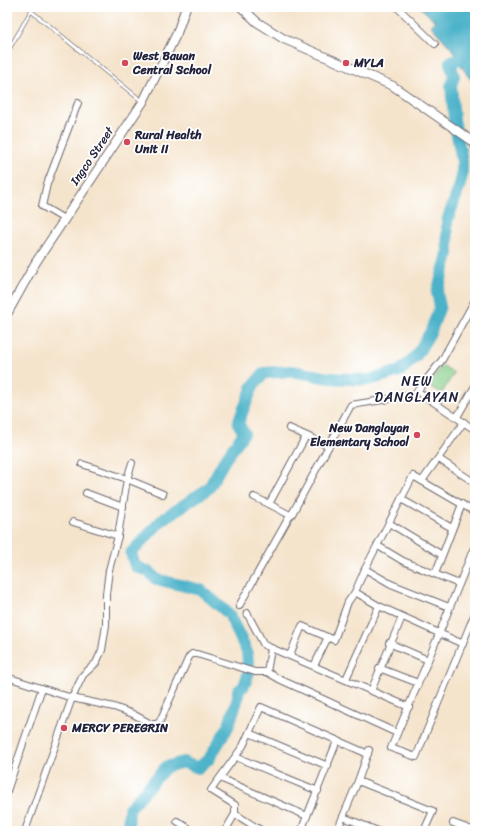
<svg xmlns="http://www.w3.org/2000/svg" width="482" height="838" font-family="Sriracha,sans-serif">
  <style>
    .green { fill: #87ce89; stroke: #547862 }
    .water { fill: #4bb2c9; stroke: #366a82 }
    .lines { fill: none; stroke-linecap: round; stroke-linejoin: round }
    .river { stroke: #4bb2c9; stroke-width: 12 }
    .lane-casing { stroke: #6c666e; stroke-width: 4.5 }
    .street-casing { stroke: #6c666e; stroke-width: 8 }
    .secondary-casing { stroke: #6c666e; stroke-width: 10 }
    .lane { stroke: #fff; stroke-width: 3 }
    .street { stroke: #fff; stroke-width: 6 }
    .secondary { stroke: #fff; stroke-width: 8 }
    .poi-dot { fill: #d1495b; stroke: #fff; stroke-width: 1.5 }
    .labels { text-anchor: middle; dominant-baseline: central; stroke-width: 3.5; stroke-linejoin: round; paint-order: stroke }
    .poi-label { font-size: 12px; font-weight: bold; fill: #22223b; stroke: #fff; text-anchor: start }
    .street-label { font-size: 12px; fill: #22223b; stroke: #fff }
    .quarter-label { font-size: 14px; letter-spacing: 1px; fill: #22223b; stroke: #fff }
  </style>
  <rect width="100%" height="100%" fill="#fff"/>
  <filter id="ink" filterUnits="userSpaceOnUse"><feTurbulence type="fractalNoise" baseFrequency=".025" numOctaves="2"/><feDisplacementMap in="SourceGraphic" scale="8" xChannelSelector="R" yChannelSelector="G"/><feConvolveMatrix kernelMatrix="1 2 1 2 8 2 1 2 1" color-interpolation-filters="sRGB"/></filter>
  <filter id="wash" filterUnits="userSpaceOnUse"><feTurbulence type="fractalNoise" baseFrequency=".012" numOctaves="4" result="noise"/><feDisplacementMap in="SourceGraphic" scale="16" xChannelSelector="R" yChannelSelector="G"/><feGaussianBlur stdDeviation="0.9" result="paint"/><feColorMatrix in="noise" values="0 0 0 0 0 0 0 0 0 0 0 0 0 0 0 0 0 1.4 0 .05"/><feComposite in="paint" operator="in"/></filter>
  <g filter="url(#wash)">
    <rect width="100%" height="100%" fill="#f5e4cc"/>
    <path class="green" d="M442,365L454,373L442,393L429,386Z"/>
    <path class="water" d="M420,7H475V84L467,75L451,48L431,26L435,21Z"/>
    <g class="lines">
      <path class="river" d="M128,831L129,809L166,767L183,762L198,768L209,759L228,727L238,698V691L244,686L249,672L247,652L229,614L201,590L156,579L149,572L135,566L131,553L163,519L209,488L224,461L244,433L238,423L253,386L264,373L292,371L329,378L369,380L400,371L416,356L431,331L440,306L437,293L448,254L447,221L459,188L462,176V161L454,119L452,96L451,86L454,76L450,62L458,60"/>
    </g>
  </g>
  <g filter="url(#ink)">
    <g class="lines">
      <g class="lane-casing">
        <path id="lane" d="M7,53L31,11L143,102"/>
      </g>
      <g class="street-casing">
        <g id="street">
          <path d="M397,7L435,44"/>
          <path d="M64,219L42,206L47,184L78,103"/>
          <path d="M417,391L475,430"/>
          <path d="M457,417L475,386"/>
          <path d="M289,428L329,446"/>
          <path d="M439,459L475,483"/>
          <path d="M82,464L127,479L163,494"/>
          <path d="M422,481L464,422"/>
          <path d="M86,493L123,507"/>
          <path d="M254,497L269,504L306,436"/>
          <path d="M401,499L452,528"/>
          <path d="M269,504L290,515"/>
          <path d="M73,522L118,536"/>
          <path d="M389,523L442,555"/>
          <path d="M378,546L403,561L459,584"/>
          <path d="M475,551L473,550L439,634L391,748L416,757L475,613"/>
          <path d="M365,569L391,584L449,607"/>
          <path d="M435,574L462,504"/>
          <path d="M355,592L379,606L463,644"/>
          <path d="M239,606L288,519L292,514L351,405L414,395L442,360L475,300"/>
          <path d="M247,613L264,645L409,707"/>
          <path d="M389,643L428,660"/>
          <path d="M290,655L302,626L334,640L348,602L355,592L365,569L413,476L475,512"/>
          <path d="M314,666L328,637"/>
          <path d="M379,668L418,683"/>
          <path d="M267,672L271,649"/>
          <path d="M7,679L10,678L72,698L114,707L133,714L151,724H157L160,721L189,657L192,654H197L255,672H267L279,679L397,733"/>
          <path d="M346,679L379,606"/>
          <path d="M371,691L402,617"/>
          <path d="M249,733L328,766"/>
          <path d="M236,757L318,791"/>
          <path d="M220,778L307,816"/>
          <path d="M358,781L433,811L424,831"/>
          <path d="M7,791L42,688"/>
          <path d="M235,814L262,831"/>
          <path d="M343,817L378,831"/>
          <path d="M177,821L193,831"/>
          <path d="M453,823L475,831"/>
          <path d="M25,831L72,698L83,675L96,663L102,650L106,625V594L109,570L118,536L127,479L132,463"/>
          <path d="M225,831L235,814V805L211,790L243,746L261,707L368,754"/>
          <path d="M301,831L337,741"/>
          <path d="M337,831L358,781L369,750"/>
        </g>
      </g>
      <g class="secondary-casing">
        <g id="secondary">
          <path d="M241,7L257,22L284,39L393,86L468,138L475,145"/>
          <path d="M7,314L36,262L143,102L177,33L186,7"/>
        </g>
      </g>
      <use href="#lane" class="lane"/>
      <use href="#street" class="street"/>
      <use href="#secondary" class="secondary"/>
    </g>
  </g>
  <g class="poi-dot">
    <circle cx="125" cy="63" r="4"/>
    <circle cx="346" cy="63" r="4"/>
    <circle cx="127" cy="142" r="4"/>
    <circle cx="417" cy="435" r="4"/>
    <circle cx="64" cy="728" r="4"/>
  </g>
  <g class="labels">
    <g class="poi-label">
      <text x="133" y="56">West Bauan<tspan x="133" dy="14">Central School</tspan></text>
      <text x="354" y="63">MYLA</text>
      <text x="135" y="135">Rural Health<tspan x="135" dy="14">Unit II</tspan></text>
      <text x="409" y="428" text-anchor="end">New Danglayan<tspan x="409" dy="14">Elementary School</tspan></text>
      <text x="72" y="728">MERCY PEREGRIN</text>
    </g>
    <g class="street-label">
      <text transform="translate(92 156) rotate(-56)">Ingco Street</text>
    </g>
    <g class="quarter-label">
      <text x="417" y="381">NEW<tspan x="417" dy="16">DANGLAYAN</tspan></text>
    </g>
  </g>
  <rect width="482" height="838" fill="none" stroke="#fff" stroke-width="24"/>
</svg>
